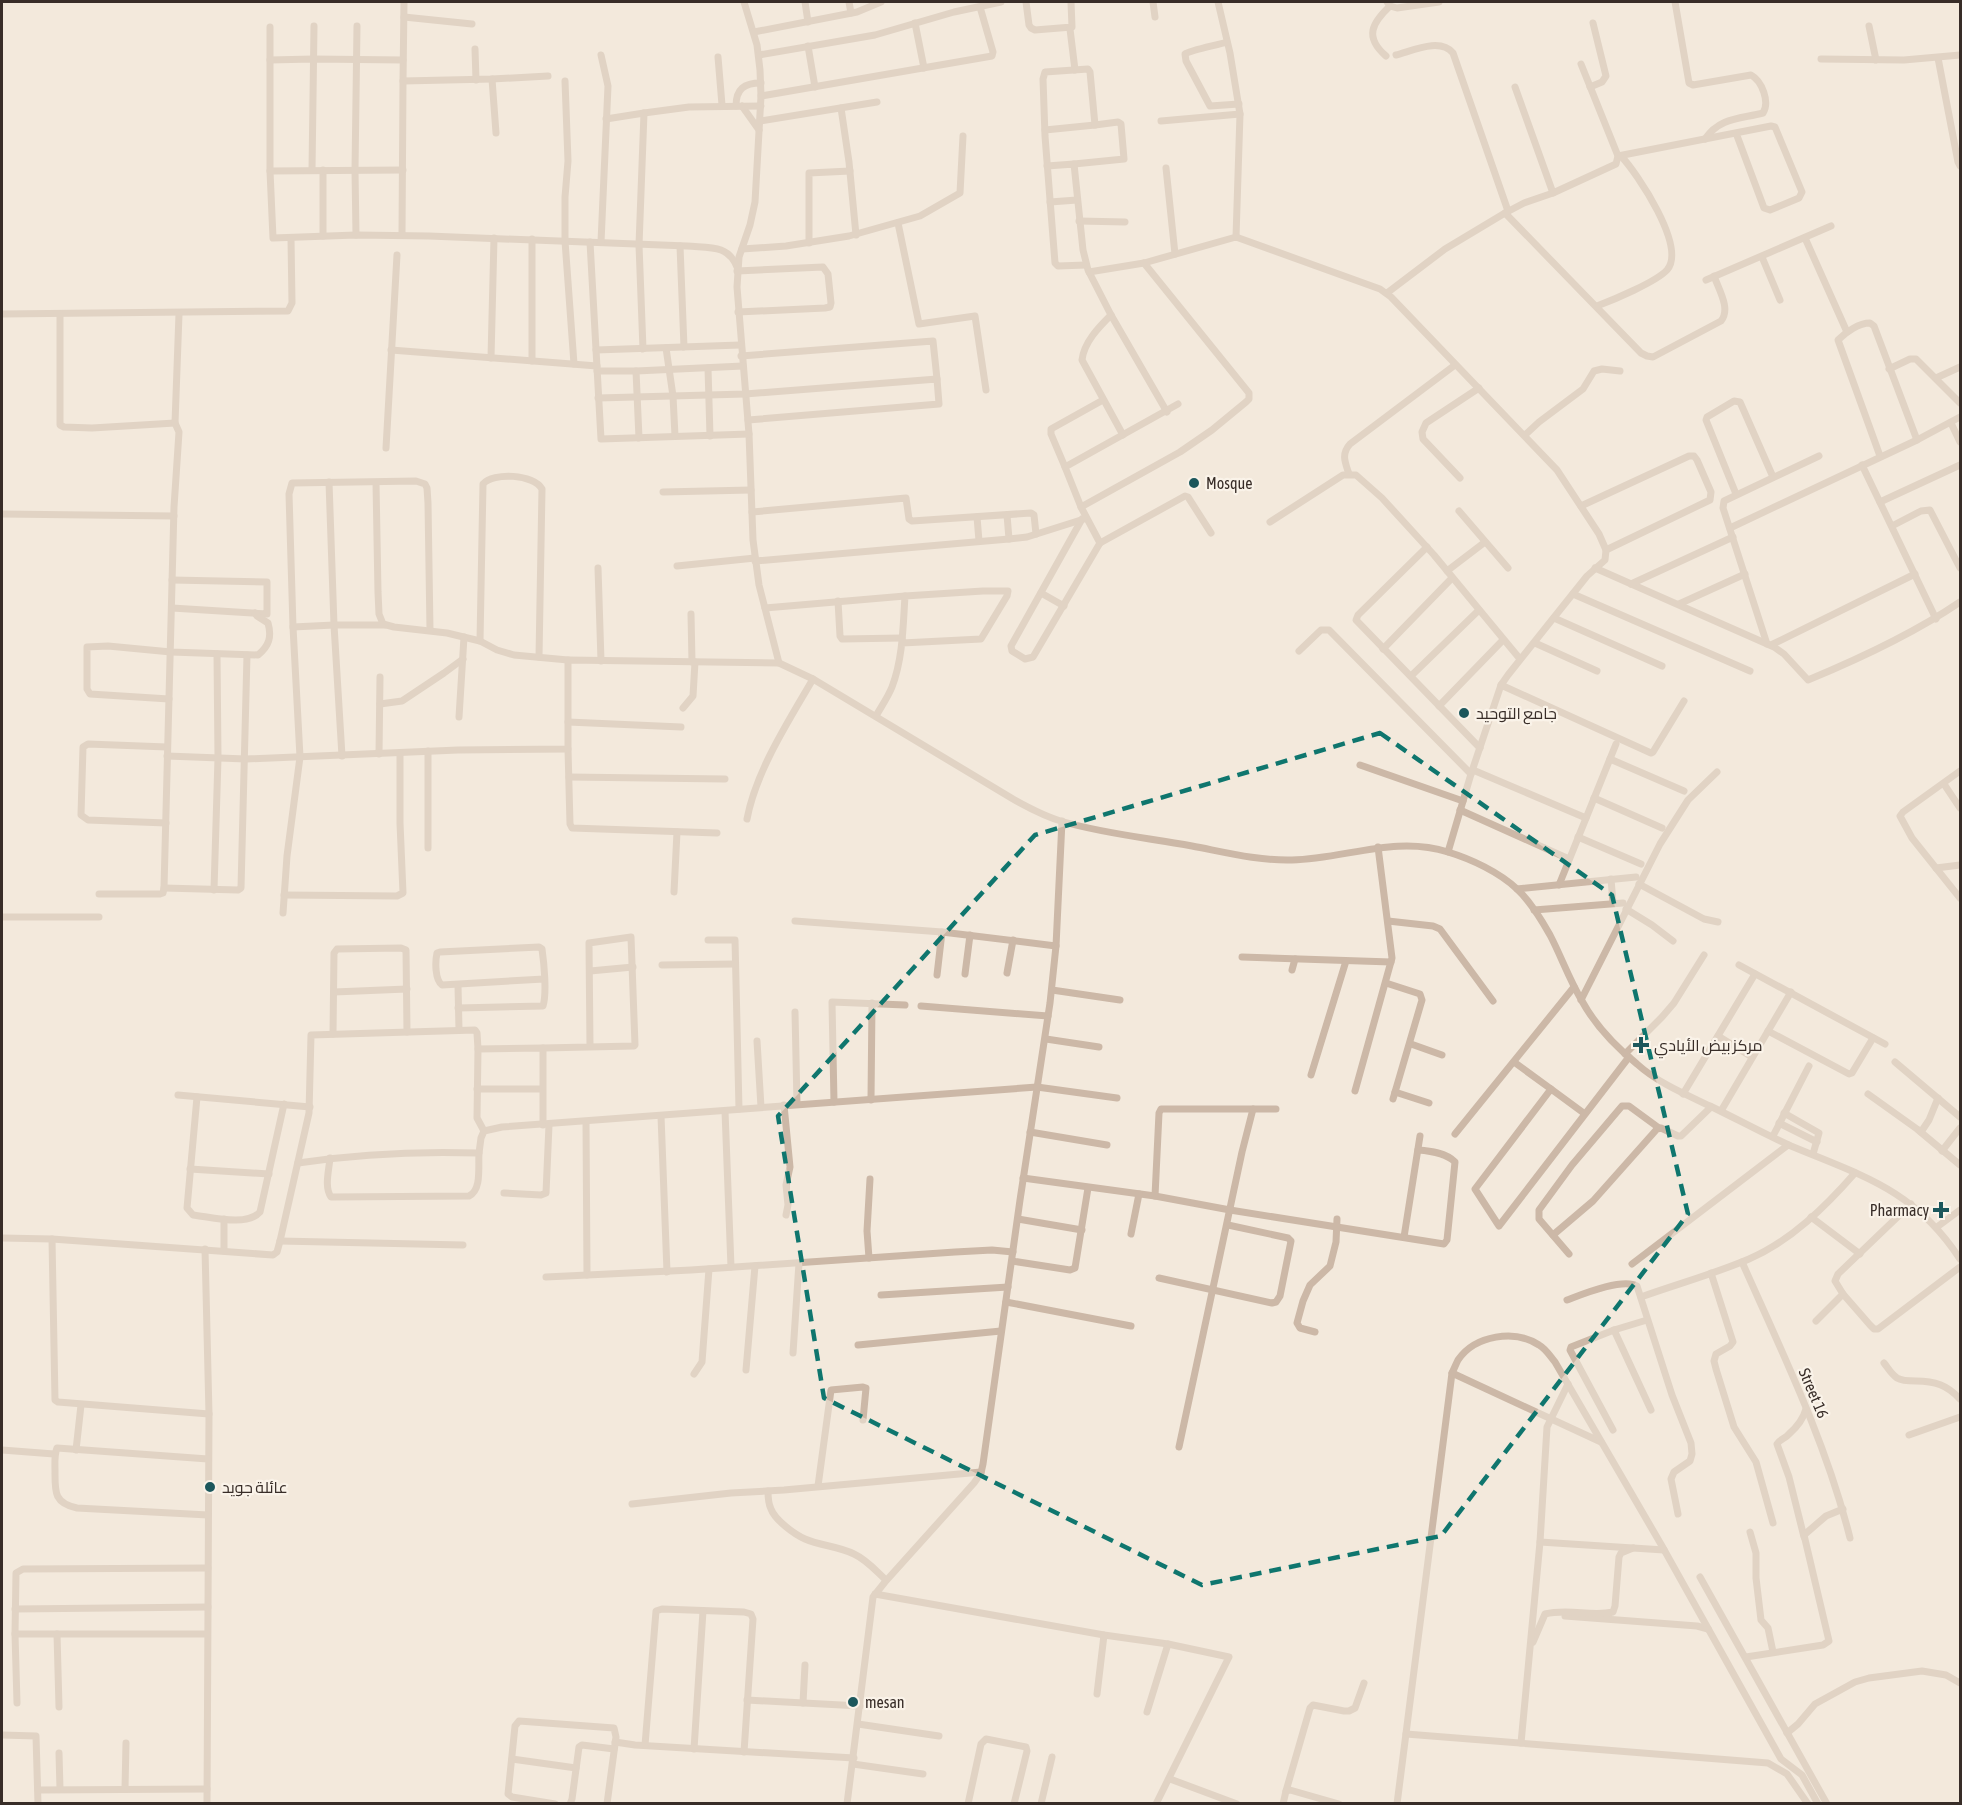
<svg xmlns="http://www.w3.org/2000/svg" width="1962" height="1805" font-family="'Asap Condensed',Cairo,sans-serif">
  <style>
    .lines { fill: none; stroke-linecap: round; stroke-linejoin: round }
    .minor { stroke: #ccb8a7; stroke-width: 7 }
    .marked { fill: none; stroke: #0f766e; stroke-width: 4.5; stroke-dasharray: 12 8; stroke-linejoin: round }
    .poi-dot { fill: #1c575c; stroke: #faf3e9; stroke-width: 2 }
    .labels { text-anchor: middle; dominant-baseline: central; stroke-width: 4.5; stroke-linejoin: round; paint-order: stroke }
    .poi-label { font-size: 16px; fill: #382d28; stroke: #faf3e9; text-anchor: start }
    .street-label { font-size: 16px; fill: #382d28; stroke: #faf3e9 }
  </style>
  <rect width="100%" height="100%" fill="#f3e9dc"/>
  <g class="lines">
    <g class="minor">
      <path d="M404,2L403,81L492,79L548,76"/>
      <path d="M744,2L757,45L760,70L761,96L755,202L750,225L739,257L737,287L749,434L753,540L759,585L779,663"/>
      <path d="M805,2L808,22"/>
      <path d="M849,2L851,13"/>
      <path d="M1026,2L1029,25L1031,28L1035,30L1072,27L1071,2"/>
      <path d="M1153,2L1155,17"/>
      <path d="M1218,2L1230,53L1240,114L1236,237"/>
      <path d="M1387,2L1390,6L1397,8L1439,2"/>
      <path d="M1675,2L1689,83L1693,85L1751,75C1762,81 1770,102 1763,113C1740,119 1720,117 1705,139"/>
      <path d="M404,17L472,24"/>
      <path d="M915,23L924,68"/>
      <path d="M1869,26L1876,60"/>
      <path d="M270,27V171L273,238L356,235L429,236L687,246C708,248 728,244 737,267"/>
      <path d="M1070,29L1075,70"/>
      <path d="M754,32L857,12L881,2"/>
      <path d="M1227,42C1218,45 1191,50 1185,54L1186,61L1210,106L1239,104"/>
      <path d="M808,46L815,87"/>
      <path d="M475,49L476,80"/>
      <path d="M601,55L608,86L601,242"/>
      <path d="M759,55L875,35L954,12L1001,2"/>
      <path d="M1396,55C1412,51 1440,37 1453,53L1508,211"/>
      <path d="M1386,56C1364,37 1372,23 1390,6"/>
      <path d="M718,57L722,105"/>
      <path d="M1938,58L1958,162L1960,166"/>
      <path d="M1821,59L1904,60L1960,55"/>
      <path d="M270,60L313,59L403,60"/>
      <path d="M492,79L496,133"/>
      <path d="M565,81L568,161L565,197V241L574,364"/>
      <path d="M1515,87L1553,193"/>
      <path d="M1590,87L1602,82L1606,76L1593,23"/>
      <path d="M761,96L992,56L993,52L980,7"/>
      <path d="M736,106C736,89 744,83 761,83"/>
      <path d="M742,106L759,130"/>
      <path d="M841,108L849,162L856,235"/>
      <path d="M644,113L689,107L761,106"/>
      <path d="M606,119L644,113L639,245L643,349"/>
      <path d="M760,121L877,102"/>
      <path d="M1161,121L1240,114"/>
      <path d="M1045,130L1095,125"/>
      <path d="M1618,156L1771,126L1775,127L1802,192L1799,198L1770,210L1764,208L1736,133"/>
      <path d="M1074,164L1124,159L1121,124L1118,122L1095,125L1090,72L1088,69L1045,72L1043,79L1045,136L1055,263L1058,266L1086,265"/>
      <path d="M1047,166L1074,164L1083,250L1088,270L1111,315L1167,412"/>
      <path d="M1166,168L1175,254"/>
      <path d="M312,170L314,26"/>
      <path d="M323,170V236"/>
      <path d="M270,171L403,170"/>
      <path d="M1050,202L1077,200"/>
      <path d="M1505,213L1641,353L1647,356L1653,357L1721,321C1731,309 1719,290 1714,276"/>
      <path d="M1079,221L1125,222"/>
      <path d="M898,223L919,324L975,316L986,390"/>
      <path d="M356,235L355,170L357,26"/>
      <path d="M402,235L403,81"/>
      <path d="M1805,238L1847,332"/>
      <path d="M532,239V361"/>
      <path d="M590,242L601,439L749,434"/>
      <path d="M809,243V173L850,171"/>
      <path d="M680,246L684,347"/>
      <path d="M742,249L786,246L849,236L920,216L960,193L963,136"/>
      <path d="M1762,257L1780,300"/>
      <path d="M737,271L823,267L828,274L831,303L830,307L825,308L738,312"/>
      <path d="M1089,272L1144,263L1236,237L1380,289L1391,297L1557,470L1599,534L1606,550L1605,560L1587,576L1508,675L1501,685L1471,774L1448,852"/>
      <path d="M1706,280L1831,226"/>
      <path d="M1387,293L1445,249L1505,213L1524,203L1553,193L1616,164L1618,156L1581,64"/>
      <path d="M1597,306C1613,300 1656,282 1667,270C1687,247 1637,173 1621,156"/>
      <path d="M2,314L288,311L292,303L291,238"/>
      <path d="M60,314V425L64,427L92,428L175,423"/>
      <path d="M1111,315C1099,327 1084,342 1082,360L1123,435"/>
      <path d="M666,348L673,396L675,436"/>
      <path d="M391,350L597,366"/>
      <path d="M596,350L740,345"/>
      <path d="M741,356L933,341L937,379"/>
      <path d="M491,358L494,238"/>
      <path d="M708,368L710,436"/>
      <path d="M1889,369L1910,359H1916L1960,403"/>
      <path d="M597,371H636L743,366"/>
      <path d="M636,371L639,438"/>
      <path d="M1936,378L1960,367"/>
      <path d="M598,398L745,394L937,379L939,404L748,420"/>
      <path d="M1951,423L1960,442"/>
      <path d="M1525,435L1539,422L1583,389L1594,371L1602,369L1620,371"/>
      <path d="M386,448L397,255"/>
      <path d="M1880,456L1838,340C1846,332 1859,323 1870,323L1874,326L1917,440"/>
      <path d="M1862,465L1936,619"/>
      <path d="M1065,467L1051,434V429L1103,400"/>
      <path d="M1349,474C1345,462 1341,454 1350,444L1455,365"/>
      <path d="M1460,478L1423,439L1422,432L1426,423L1479,388"/>
      <path d="M329,482L334,625L342,756"/>
      <path d="M376,483L378,592L379,614L383,624L394,627L447,633L480,641L497,650L514,655L568,660"/>
      <path d="M663,492L751,490"/>
      <path d="M1736,494L1706,420L1707,417L1734,401L1740,402L1773,477"/>
      <path d="M1880,502L1960,465"/>
      <path d="M1581,506L1689,456H1694L1697,460L1711,492L1710,500L1606,550"/>
      <path d="M1081,507L1180,452L1212,430L1246,402L1249,399V393L1144,263"/>
      <path d="M1459,511L1508,568"/>
      <path d="M752,512L906,498L909,519L912,521L1031,513L1034,515L1036,534"/>
      <path d="M2,514L174,516"/>
      <path d="M1007,515L1009,539"/>
      <path d="M977,517L979,541"/>
      <path d="M1082,519L1011,646L1012,651L1025,659L1033,657L1100,543L1081,507L1065,467L1178,404"/>
      <path d="M1270,522L1343,475H1356L1382,498L1434,555L1520,659"/>
      <path d="M1892,526L1921,511L1930,510L1960,568"/>
      <path d="M1730,528L1917,440L1960,417"/>
      <path d="M1100,543L1185,496L1188,497L1211,533"/>
      <path d="M1427,547L1358,615L1356,620L1480,748"/>
      <path d="M755,561L1009,539L1027,537L1084,519"/>
      <path d="M677,566L755,558"/>
      <path d="M598,568L601,661"/>
      <path d="M1595,568L1774,647L1784,654L1808,680C1861,658 1913,634 1960,602"/>
      <path d="M1447,571L1485,542"/>
      <path d="M1631,584L1733,537"/>
      <path d="M1041,593L1064,606"/>
      <path d="M1573,594L1750,671"/>
      <path d="M838,601L840,636L842,639L902,638"/>
      <path d="M1679,604L1745,574"/>
      <path d="M172,608L267,614V582L172,580"/>
      <path d="M765,608L905,596"/>
      <path d="M691,614L692,662"/>
      <path d="M1554,618L1662,666"/>
      <path d="M293,627L334,625H385"/>
      <path d="M480,641L483,484C493,472 534,474 542,489L539,657"/>
      <path d="M1535,643L1597,671"/>
      <path d="M1767,644L1723,508L1724,501L1819,456"/>
      <path d="M1771,645L1915,574"/>
      <path d="M1383,649L1452,578"/>
      <path d="M1299,651L1321,630H1329L1471,774"/>
      <path d="M1411,676L1479,610"/>
      <path d="M1501,685L1651,753L1653,752L1684,701"/>
      <path d="M169,699L90,694L87,689V647L108,646L171,652L258,655C269,646 272,637 268,623L257,616L255,613"/>
      <path d="M380,704L402,701L444,673L463,659"/>
      <path d="M1439,706L1503,640"/>
      <path d="M683,708L693,696L695,662"/>
      <path d="M876,716C881,707 888,697 892,687C903,658 903,626 905,596L983,591H1008L1007,596L981,639L902,643"/>
      <path d="M459,717L464,637"/>
      <path d="M568,722L681,727"/>
      <path d="M568,749L570,824L572,828L717,833"/>
      <path d="M428,751V848"/>
      <path d="M379,754L380,677"/>
      <path d="M167,756L246,759L458,750L568,749V660L779,663L813,679L1013,799C1029,808 1046,817 1064,822C1106,834 1149,838 1192,846C1224,852 1259,861 1292,860C1345,859 1395,835 1448,852C1471,859 1499,872 1517,889C1530,901 1541,919 1550,935C1561,956 1569,979 1582,1001C1595,1025 1615,1046 1637,1064C1658,1083 1685,1094 1710,1106C1737,1119 1764,1134 1791,1146C1863,1176 1915,1190 1960,1259"/>
      <path d="M1610,759L1684,791"/>
      <path d="M1360,765L1463,801"/>
      <path d="M1473,770L1586,818"/>
      <path d="M1960,771L1903,812L1900,816L1912,838L1960,898"/>
      <path d="M569,777L725,779"/>
      <path d="M1944,784L1960,808"/>
      <path d="M1594,798L1662,828"/>
      <path d="M1460,810L1569,859"/>
      <path d="M747,819C756,771 788,722 813,679"/>
      <path d="M166,823L88,820L81,815L83,747L88,744L167,747"/>
      <path d="M1578,837L1641,864"/>
      <path d="M1936,868L1960,865"/>
      <path d="M1611,879L1613,903"/>
      <path d="M1639,884L1704,919L1718,922"/>
      <path d="M1559,885L1616,744"/>
      <path d="M164,888L238,890L241,888L247,655"/>
      <path d="M1517,889L1636,877"/>
      <path d="M214,890L218,758L217,654"/>
      <path d="M674,892L677,832"/>
      <path d="M99,894H160L163,893L164,888L174,507L179,432L175,423L179,314"/>
      <path d="M284,895L397,896L403,893L400,823V753"/>
      <path d="M1626,909L1652,925L1673,941"/>
      <path d="M1534,910L1623,903"/>
      <path d="M283,913L287,856L300,757L293,627L289,494L292,483L416,481L425,484L427,488L428,503L430,630"/>
      <path d="M2,917H99"/>
      <path d="M795,921L942,932L1056,946"/>
      <path d="M1388,921L1433,926L1440,929L1493,1001"/>
      <path d="M708,940H735L739,1109"/>
      <path d="M1242,957L1391,962"/>
      <path d="M662,965L735,964"/>
      <path d="M1739,965L1885,1044"/>
      <path d="M1292,970L1295,959"/>
      <path d="M590,971L633,967"/>
      <path d="M1007,973L1013,940"/>
      <path d="M965,974L970,935"/>
      <path d="M937,975L942,932"/>
      <path d="M1386,983L1420,994L1422,1000L1393,1099"/>
      <path d="M458,985L459,1030"/>
      <path d="M1052,990L1120,1000"/>
      <path d="M334,992L407,989"/>
      <path d="M1581,1000L1660,844L1688,800L1717,772"/>
      <path d="M921,1006L1048,1016"/>
      <path d="M458,1008L543,1006C547,993 544,963 542,949L539,947L440,952L437,953C435,962 435,980 442,985L544,979"/>
      <path d="M795,1012L797,1104"/>
      <path d="M1768,1031L1849,1074L1852,1073L1873,1038"/>
      <path d="M333,1034L334,953L337,949L401,948L406,950L407,1032"/>
      <path d="M1718,1036L1752,1057"/>
      <path d="M1046,1039L1099,1047"/>
      <path d="M757,1041L761,1107"/>
      <path d="M1411,1044L1442,1055"/>
      <path d="M543,1048L634,1046L635,1045L631,937L589,943L590,1047"/>
      <path d="M1625,1054L1662,1017L1674,1003L1704,955"/>
      <path d="M1514,1062L1551,1089"/>
      <path d="M1895,1062L1960,1117"/>
      <path d="M1311,1075L1346,961"/>
      <path d="M477,1089H542"/>
      <path d="M1355,1091L1392,958L1378,847"/>
      <path d="M1395,1092L1429,1103"/>
      <path d="M1683,1094L1755,974"/>
      <path d="M1868,1094L1917,1129L1960,1165"/>
      <path d="M178,1095L310,1107"/>
      <path d="M197,1097L187,1208L193,1215C211,1217 247,1227 260,1212L284,1104"/>
      <path d="M871,1100L872,1003"/>
      <path d="M834,1102L832,1002L905,1005"/>
      <path d="M784,1105L790,1167L786,1185L788,1205L786,1215"/>
      <path d="M725,1111L731,1267"/>
      <path d="M1721,1111L1791,992"/>
      <path d="M1784,1113L1819,1133L1813,1154"/>
      <path d="M1585,1114L1551,1089L1475,1189L1499,1226L1629,1057"/>
      <path d="M661,1116L667,1272"/>
      <path d="M586,1122L587,1275"/>
      <path d="M1779,1123L1817,1142"/>
      <path d="M484,1131L477,1118L478,1049L543,1048V1125"/>
      <path d="M1030,1132L1107,1145"/>
      <path d="M1921,1132L1929,1120L1938,1098"/>
      <path d="M1455,1134L1574,987"/>
      <path d="M1773,1136L1809,1066"/>
      <path d="M1942,1151L1960,1128"/>
      <path d="M330,1158C329,1170 324,1187 331,1197L469,1196C482,1190 478,1166 479,1153"/>
      <path d="M298,1163C357,1154 419,1151 479,1153L481,1138L484,1131L502,1127L1037,1087L1117,1098"/>
      <path d="M190,1169L269,1174"/>
      <path d="M1023,1178L1155,1196L1230,1210L1444,1244L1447,1240L1455,1162C1446,1153 1431,1151 1418,1150"/>
      <path d="M504,1193L541,1195L546,1193L549,1125"/>
      <path d="M1155,1196L1159,1113L1161,1109H1276"/>
      <path d="M1811,1217L1860,1254"/>
      <path d="M224,1219V1251"/>
      <path d="M1018,1219L1082,1230"/>
      <path d="M1937,1227L1960,1210"/>
      <path d="M1131,1234L1139,1194"/>
      <path d="M1553,1235L1593,1201L1657,1129L1661,1128L1678,1136H1681L1711,1107"/>
      <path d="M1404,1237L1420,1136"/>
      <path d="M2,1238L52,1239L273,1255L277,1252L280,1241L309,1113L311,1035L475,1030L477,1033L478,1049"/>
      <path d="M52,1239L55,1400L58,1402L209,1414"/>
      <path d="M280,1241L463,1245"/>
      <path d="M205,1249L209,1414L207,1804"/>
      <path d="M1569,1254L1539,1219V1210L1572,1165L1622,1106H1629L1659,1128"/>
      <path d="M869,1258L867,1231L870,1179"/>
      <path d="M1012,1261L1070,1270L1075,1268L1088,1188"/>
      <path d="M1742,1262C1782,1352 1826,1442 1850,1538"/>
      <path d="M1632,1264L1788,1145"/>
      <path d="M1711,1273L1733,1342L1730,1346L1716,1354L1714,1361L1716,1369L1734,1427L1756,1462L1773,1523"/>
      <path d="M546,1277L691,1270L955,1252L992,1250L1013,1252"/>
      <path d="M1159,1278L1272,1303L1276,1302L1280,1296L1291,1241L1288,1238L1228,1225"/>
      <path d="M1843,1294L1870,1325L1874,1329H1878L1960,1267"/>
      <path d="M881,1295L1008,1287"/>
      <path d="M1641,1297C1677,1284 1714,1274 1749,1259C1791,1241 1826,1206 1855,1173"/>
      <path d="M1567,1300C1583,1294 1622,1278 1637,1286L1672,1395L1691,1443L1692,1454L1690,1461L1674,1472L1671,1479L1678,1514"/>
      <path d="M1006,1302L1131,1326"/>
      <path d="M1816,1321L1843,1294L1835,1281L1838,1274L1911,1204"/>
      <path d="M1614,1330L1651,1410"/>
      <path d="M1315,1332L1300,1328L1297,1323L1303,1301L1310,1285L1330,1266L1336,1242L1337,1219"/>
      <path d="M858,1345L1001,1331"/>
      <path d="M793,1353L799,1263"/>
      <path d="M1884,1363C1888,1368 1891,1374 1897,1378C1902,1381 1909,1381 1916,1381C1935,1381 1947,1385 1960,1399"/>
      <path d="M746,1370L755,1266"/>
      <path d="M1452,1373L1601,1442"/>
      <path d="M694,1374L702,1362L709,1269"/>
      <path d="M1613,1430L1570,1350L1571,1347L1614,1330L1647,1320"/>
      <path d="M1909,1435L1960,1417"/>
      <path d="M1179,1447L1242,1152L1253,1109"/>
      <path d="M2,1450L54,1454"/>
      <path d="M76,1450L81,1405"/>
      <path d="M818,1486L831,1390L863,1387L866,1388L863,1420"/>
      <path d="M768,1491C768,1497 768,1503 771,1509C775,1520 794,1534 805,1539C821,1546 838,1546 854,1554C867,1560 876,1571 886,1580"/>
      <path d="M632,1504L731,1493L784,1490L981,1472"/>
      <path d="M208,1515L77,1508C54,1503 55,1492 55,1472C55,1463 54,1455 57,1448L208,1459"/>
      <path d="M1750,1532L1756,1553V1578L1761,1620L1768,1628L1773,1652"/>
      <path d="M1804,1537L1789,1477L1777,1444C1780,1439 1785,1439 1789,1434C1797,1427 1803,1420 1806,1409"/>
      <path d="M1540,1542L1664,1550"/>
      <path d="M1700,1577L1827,1804"/>
      <path d="M875,1594L1104,1635L1168,1644L1229,1657L1156,1804"/>
      <path d="M15,1609L208,1607"/>
      <path d="M1565,1616L1697,1626L1708,1629"/>
      <path d="M15,1634L17,1703"/>
      <path d="M57,1634L59,1707"/>
      <path d="M207,1634H15L16,1573L23,1569L208,1568"/>
      <path d="M1533,1642L1545,1614C1569,1608 1591,1617 1613,1612L1615,1606L1619,1557L1621,1553L1633,1548"/>
      <path d="M1746,1657L1823,1645L1829,1641L1804,1535L1826,1516L1843,1509"/>
      <path d="M1097,1694L1104,1635"/>
      <path d="M747,1700L860,1706"/>
      <path d="M803,1703L805,1665"/>
      <path d="M1147,1712L1168,1644"/>
      <path d="M858,1724L939,1736"/>
      <path d="M1787,1733L1798,1724L1815,1704L1855,1682L1869,1678L1922,1671L1946,1675L1960,1683"/>
      <path d="M1406,1734L1768,1763L1787,1774L1808,1804"/>
      <path d="M2,1735L36,1736L38,1804"/>
      <path d="M615,1742L635,1745L854,1758"/>
      <path d="M1521,1743L1540,1542L1547,1427L1568,1384"/>
      <path d="M645,1745L656,1611L662,1609L744,1612L751,1614L753,1619L744,1752"/>
      <path d="M694,1749L703,1611"/>
      <path d="M59,1753L60,1789"/>
      <path d="M512,1759L576,1768"/>
      <path d="M853,1764L923,1774"/>
      <path d="M1170,1779L1237,1804"/>
      <path d="M125,1789L126,1743"/>
      <path d="M38,1790L207,1789"/>
      <path d="M1286,1791L1310,1708L1313,1705L1344,1711H1349L1355,1708L1364,1683"/>
      <path d="M555,1804L512,1797L508,1794L515,1726L519,1721L614,1728L616,1737L607,1804"/>
      <path d="M570,1804L572,1799L579,1747L582,1745L614,1749"/>
      <path d="M847,1804L873,1597L885,1582L974,1483L981,1473L983,1464L1020,1200L1050,1003L1056,946L1062,821"/>
      <path d="M968,1804L981,1744L986,1739L1026,1747L1027,1751L1014,1804"/>
      <path d="M1041,1804L1052,1757"/>
      <path d="M1283,1804L1286,1791L1290,1790L1339,1804"/>
      <path d="M1397,1804L1452,1373C1454,1369 1456,1364 1458,1360C1475,1335 1515,1329 1539,1345C1546,1349 1550,1356 1555,1362L1662,1546L1781,1759L1802,1775L1818,1804"/>
    </g>
  </g>
  <path d="M0 0H1962V1805H0ZM1380,733L1612,895L1688,1214L1441,1536L1202,1585L824,1398L778,1116L1035,835Z" fill="#f3e9dc" fill-opacity=".55" fill-rule="evenodd"/>
  <path class="marked" d="M1380,733L1612,895L1688,1214L1441,1536L1202,1585L824,1398L778,1116L1035,835Z"/>
  <g class="poi-dot">
    <circle cx="1194" cy="483" r="6"/>
    <circle cx="1464" cy="713" r="6"/>
    <path d="M1638 1036h6v6h6v6h-6v6h-6v-6h-6v-6h6z"/>
    <path d="M1938 1201h6v6h6v6h-6v6h-6v-6h-6v-6h6z"/>
    <circle cx="210" cy="1487" r="6"/>
    <circle cx="853" cy="1702" r="6"/>
  </g>
  <g class="labels">
    <g class="poi-label">
      <text x="1206" y="483">Mosque</text>
      <text x="1476" y="713">جامع التوحيد</text>
      <text x="1654" y="1045">مركز بيض الأيادي</text>
      <text x="1929" y="1210" text-anchor="end">Pharmacy</text>
      <text x="222" y="1487">عائلة جويد</text>
      <text x="865" y="1702">mesan</text>
    </g>
    <g class="street-label">
      <text transform="translate(1814 1393) rotate(67)">Street 16</text>
    </g>
  </g>
  <rect width="1962" height="1805" fill="none" stroke="#382d28" stroke-width="6"/>
</svg>
